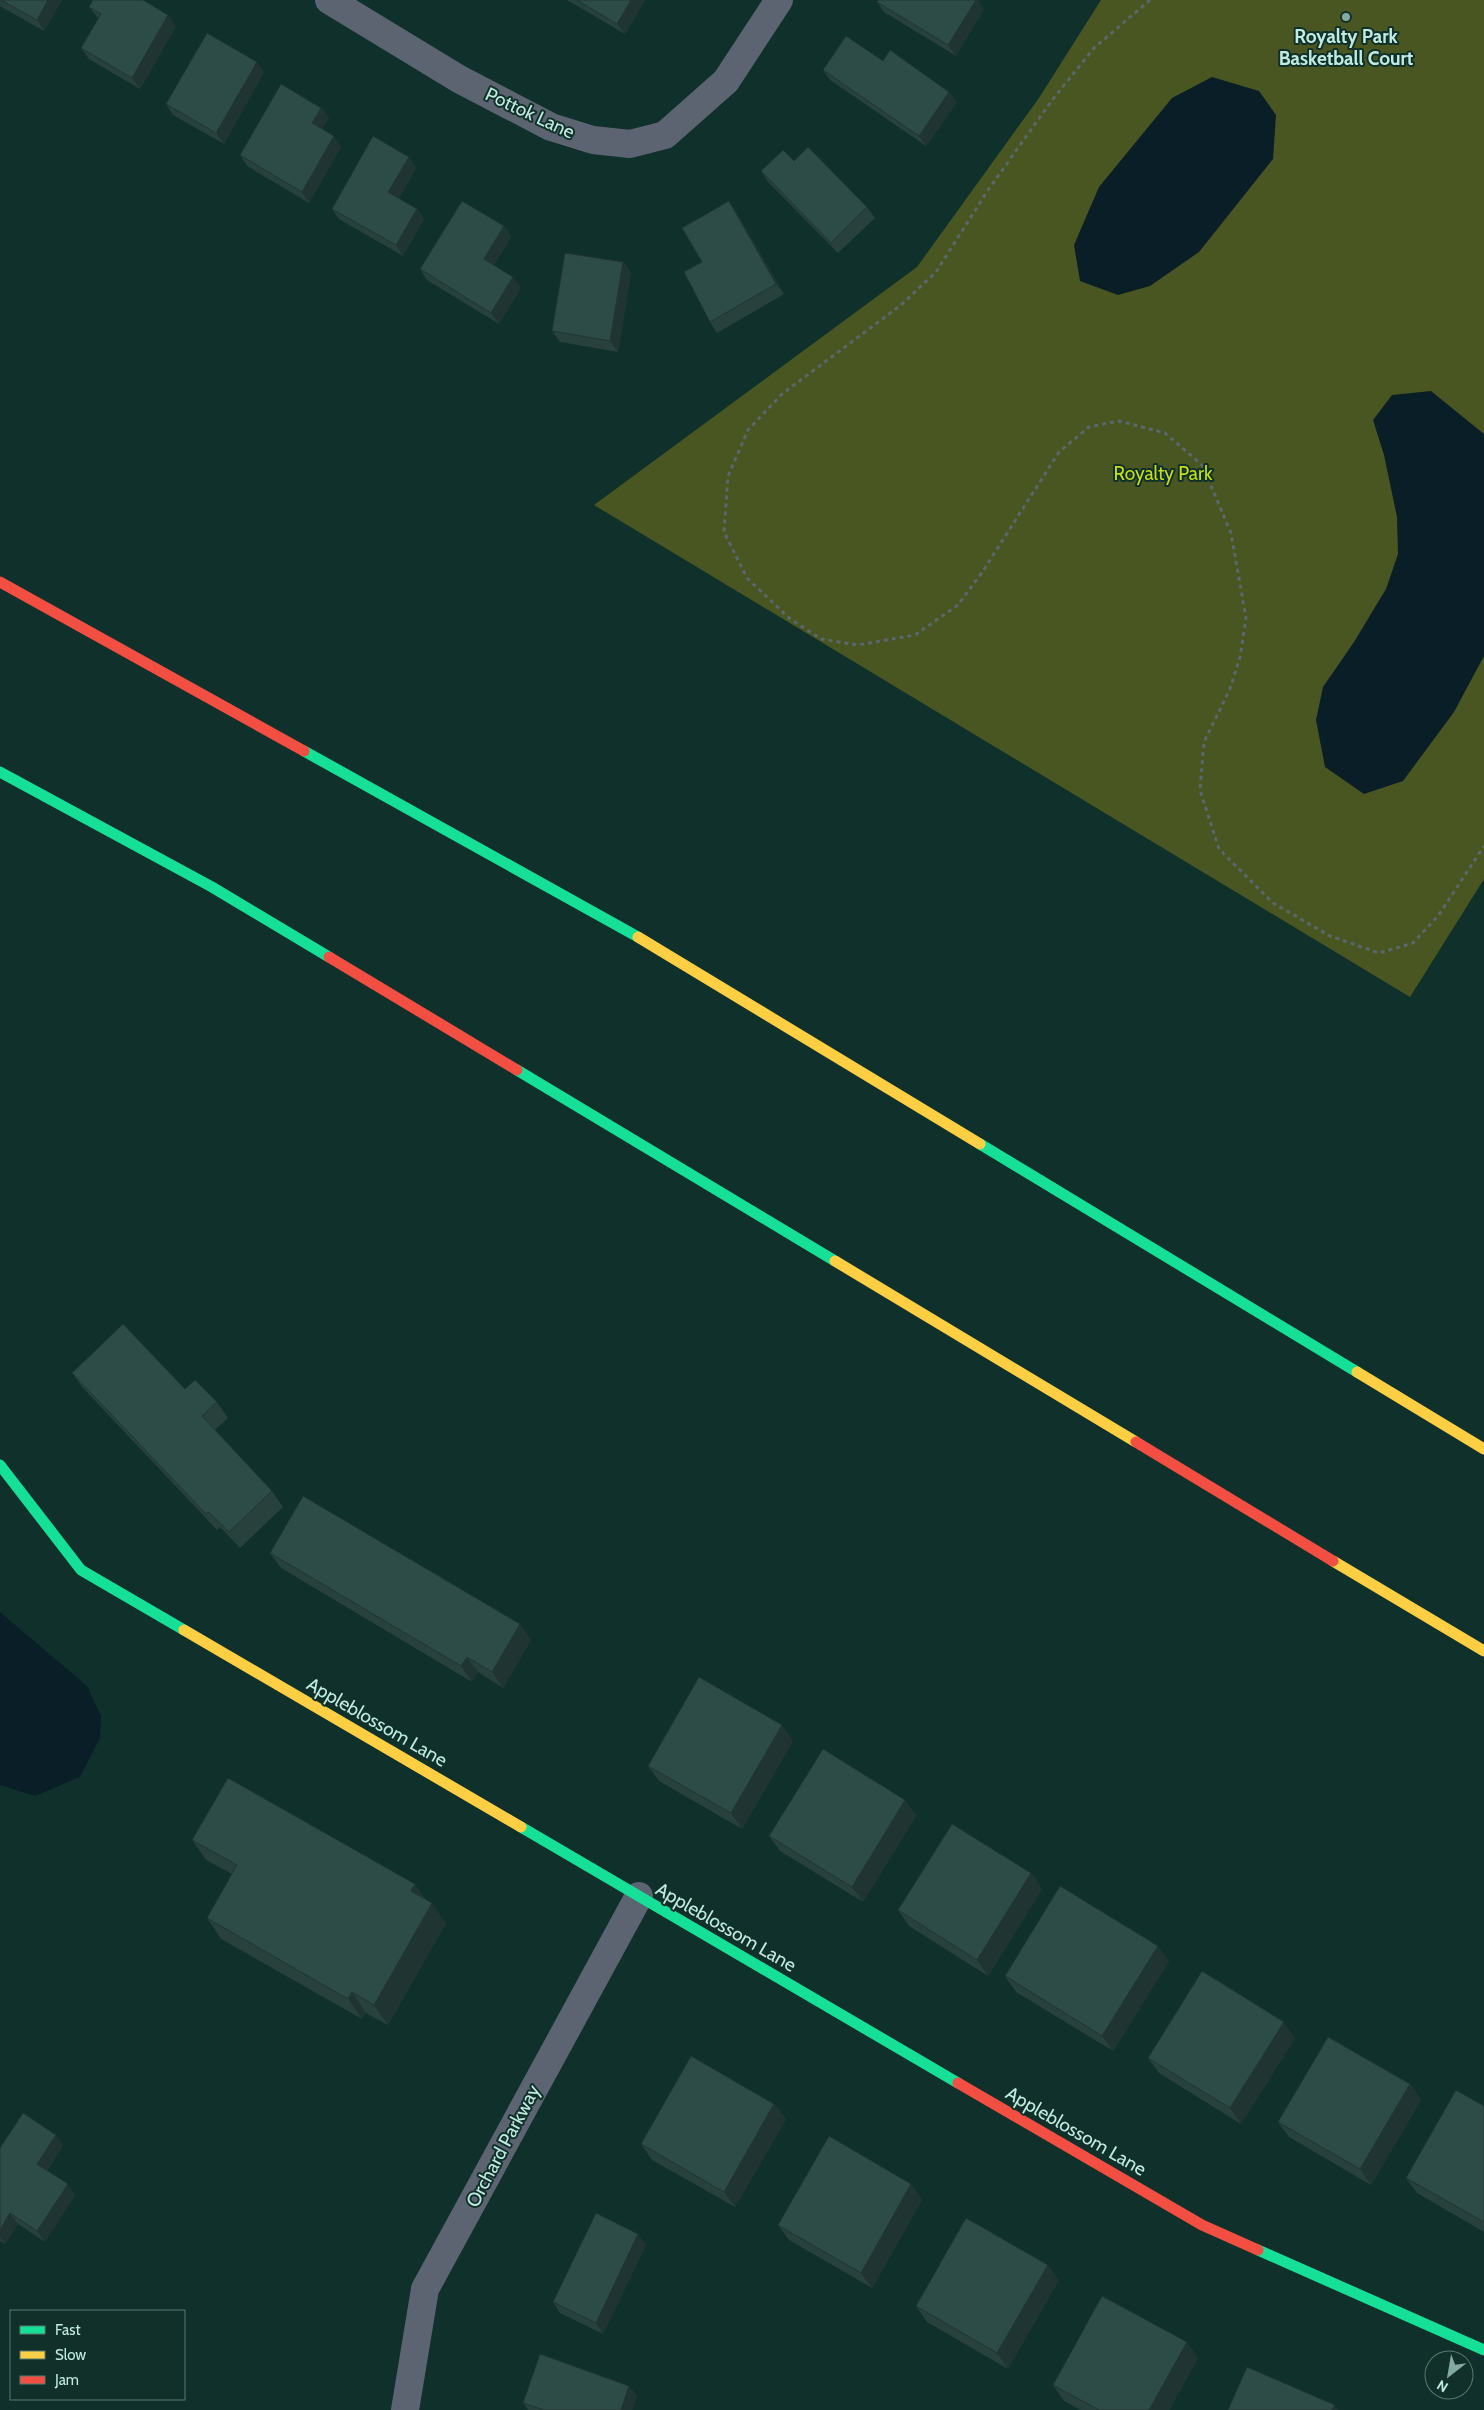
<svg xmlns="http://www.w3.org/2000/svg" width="1484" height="2410" font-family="Cabin,sans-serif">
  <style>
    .green { fill: #495622 }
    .water { fill: #0a1e27 }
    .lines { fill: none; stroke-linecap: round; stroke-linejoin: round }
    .path { stroke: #5b666d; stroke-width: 3; stroke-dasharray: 4 4; stroke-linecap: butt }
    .street { stroke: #5c6471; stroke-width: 28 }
    .fast { stroke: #16e098; stroke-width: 11 }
    .slow { stroke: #ffcf43; stroke-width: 11 }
    .jam { stroke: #f24e42; stroke-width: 11 }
    .wall { fill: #28413d }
    .shaded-wall { fill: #203532 }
    .building { fill: #2e4c47; stroke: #203532 }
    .poi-dot { fill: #82aaa1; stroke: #11302a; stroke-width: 2 }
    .labels { text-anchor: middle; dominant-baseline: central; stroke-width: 4; stroke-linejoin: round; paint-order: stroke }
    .poi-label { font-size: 19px; font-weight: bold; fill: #bfebe0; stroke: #11302a }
    .street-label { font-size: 19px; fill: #bfebe0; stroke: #11302a }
    .park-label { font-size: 19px; fill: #c5de1b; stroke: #11302a }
  </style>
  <rect width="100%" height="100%" fill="#10302b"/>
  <path class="green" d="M1101,0H1484V879L1410,997L594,505L917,267L1039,98Z"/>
  <g class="water">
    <path d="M1212,77L1259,91L1276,115L1273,159L1199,252L1150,286L1118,295L1080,281L1074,245L1099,187L1172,98Z"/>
    <path d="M1431,391L1484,434V656L1454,712L1403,781L1364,794L1325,767L1316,720L1323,687L1354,642L1386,589L1398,554L1397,517L1384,455L1373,420L1392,395Z"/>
    <path d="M0,1612L87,1686L101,1716L100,1738L80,1777L35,1796L0,1785Z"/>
  </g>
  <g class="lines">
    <path class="path" d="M1150,0L1094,48L1053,99L988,190L936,272L901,305L782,394L748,430L728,476L724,532L747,578L789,618L821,639L858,645L915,635L958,605L983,571L1059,452L1089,427L1119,421L1165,433L1202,465L1231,533L1246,618L1240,657L1230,689L1204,742L1200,790L1219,849L1273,903L1330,936L1379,953L1413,943L1438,916L1484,846"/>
    <g class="street">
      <path d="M329,0L459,79L551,127L593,140L630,144L665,135L726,81L779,0"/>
      <path d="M405,2410L425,2289L639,1896"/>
    </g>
    <g class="fast">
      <path d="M304,751L638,937"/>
      <path d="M0,772L212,887L329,957"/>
      <path d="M517,1070L835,1261"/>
      <path d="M980,1144L1357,1372"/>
      <path d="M0,1465L81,1570L184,1630"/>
      <path d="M521,1827L958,2083"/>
      <path d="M1258,2250L1484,2350"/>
    </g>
    <g class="slow">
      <path d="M638,937L980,1144"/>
      <path d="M835,1261L1136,1442"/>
      <path d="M1357,1372L1484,1449"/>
      <path d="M1333,1561L1484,1651"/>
      <path d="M184,1630L521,1827"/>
    </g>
    <g class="jam">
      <path d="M0,582L304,751"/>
      <path d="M329,957L517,1070"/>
      <path d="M1136,1442L1333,1561"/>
      <path d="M958,2083L1202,2225L1258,2250"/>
    </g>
  </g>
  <g class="wall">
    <path d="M0,0H62L44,31L0,6Z"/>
    <path d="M567,0H645L625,34Z"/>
    <path d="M877,2L984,9L956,56L884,12Z"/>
    <path d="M89,7L176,26L140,89L89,59L81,48L99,18L97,17Z"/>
    <path d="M883,61L957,102L926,146L830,80L823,70Z"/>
    <path d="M264,72L224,144L173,115L166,104Z"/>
    <path d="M321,108L329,118L322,129L341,147L309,203L247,166L240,155Z"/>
    <path d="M409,157L416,168L399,198L417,209L424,219L403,256L339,219L332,209Z"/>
    <path d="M794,161L867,207L875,218L838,253L768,182L761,171Z"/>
    <path d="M729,201L736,212L784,294L717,333L710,322L702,262Z"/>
    <path d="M504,226L511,237L494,265L513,277L521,288L499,324L427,280L420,269Z"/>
    <path d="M623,262L631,273L618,352L560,342L552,331Z"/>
    <path d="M72,1373L185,1389L217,1402L228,1418L215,1430L272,1491L283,1507L240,1548L220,1527L217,1530L83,1388Z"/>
    <path d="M270,1553L520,1624L531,1640L503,1688L478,1672L472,1682L281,1568Z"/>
    <path d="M793,1741L742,1829L659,1781L648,1766Z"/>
    <path d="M905,1800L916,1816L863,1902L780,1851L769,1836Z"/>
    <path d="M192,1840L425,1899L446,1923L388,2025L366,2013L362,2019L221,1939L207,1918L232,1874L206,1860Z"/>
    <path d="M1031,1873L1042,1889L988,1976L909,1926L898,1910Z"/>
    <path d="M1169,1961L1113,2051L1016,1992L1005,1976Z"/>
    <path d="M1295,2038L1241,2124L1159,2073L1148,2058Z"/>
    <path d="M1410,2084L1421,2100L1371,2185L1289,2137L1278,2122Z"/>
    <path d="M774,2104L786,2119L735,2207L652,2160L641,2144Z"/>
    <path d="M1484,2106V2232L1417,2193L1406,2178Z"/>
    <path d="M63,2145L47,2171L75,2195L45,2242L18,2224L5,2244L0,2241V2148Z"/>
    <path d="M911,2184L922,2200L872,2288L789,2240L778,2225Z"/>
    <path d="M646,2245L603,2334L560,2313L553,2302Z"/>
    <path d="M1059,2280L1008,2369L927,2322L916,2306Z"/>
    <path d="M1198,2358L1169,2410H1081L1064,2401L1053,2385Z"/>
    <path d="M629,2386L637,2396L632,2410H528L523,2403Z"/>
  </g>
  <g class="shaded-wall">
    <path d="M48,0H62L44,31L37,20Z"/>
    <path d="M631,0H645L625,34L617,24Z"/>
    <path d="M976,0H978L984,9L956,56L948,45Z"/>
    <path d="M168,15L176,26L140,89L132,78Z"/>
    <path d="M257,62L264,72L224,144L216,133Z"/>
    <path d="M949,92L957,102L926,146L919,136Z"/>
    <path d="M321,108L329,118L319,134L312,123Z"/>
    <path d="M334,136L341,147L309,203L302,192Z"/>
    <path d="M409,157L416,168L396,203L388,192Z"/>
    <path d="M729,201L736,212L784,294L776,284Z"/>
    <path d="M417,209L424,219L403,256L396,245Z"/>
    <path d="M504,226L511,237L491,269L484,259Z"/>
    <path d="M623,262L631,273L618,352L610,341Z"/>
    <path d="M513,277L521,288L499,324L491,313Z"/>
    <path d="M520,1624L531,1640L503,1688L492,1672Z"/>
    <path d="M467,1657L478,1672L472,1682L461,1666Z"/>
    <path d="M782,1725L793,1741L742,1829L731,1813Z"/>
    <path d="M905,1800L916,1816L863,1902L852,1887Z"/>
    <path d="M1031,1873L1042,1889L988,1976L977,1960Z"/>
    <path d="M415,1884L429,1904L411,1891Z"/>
    <path d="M432,1903L446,1923L388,2025L374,2005Z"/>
    <path d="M1158,1946L1169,1961L1113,2051L1102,2036Z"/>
    <path d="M352,1992L366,2013L362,2019L348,1999Z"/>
    <path d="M1284,2022L1295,2038L1241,2124L1230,2108Z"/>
    <path d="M1410,2084L1421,2100L1371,2185L1360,2169Z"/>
    <path d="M774,2104L786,2119L735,2207L724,2192Z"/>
    <path d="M56,2135L63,2145L44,2175L37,2164Z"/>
    <path d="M68,2184L75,2195L45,2242L37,2231Z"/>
    <path d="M911,2184L922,2200L872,2288L861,2273Z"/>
    <path d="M10,2213L18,2224L5,2244L0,2237V2230Z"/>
    <path d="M638,2234L646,2245L603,2334L596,2323Z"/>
    <path d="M1048,2265L1059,2280L1008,2369L997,2353Z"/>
    <path d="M1187,2342L1198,2358L1169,2410H1149Z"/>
    <path d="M629,2386L637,2396L632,2410H621Z"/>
    <path d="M1335,2405L1338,2410H1332Z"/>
  </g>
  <g class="building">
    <path d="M1,0H48L37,20Z"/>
    <path d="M93,0H143L168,15L132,78L81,48L101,14L89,7Z"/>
    <path d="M577,0H631L617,24Z"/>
    <path d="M878,0H976L948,45L877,2Z"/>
    <path d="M207,33L257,62L216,133L166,104Z"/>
    <path d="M846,36L883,61L890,50L949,92L919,136L823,70Z"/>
    <path d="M281,84L321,108L312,123L334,136L302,192L240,155Z"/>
    <path d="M373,136L409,157L388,192L417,209L396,245L332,209Z"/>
    <path d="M808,147L867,207L831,243L761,171L783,150L794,161Z"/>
    <path d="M462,201L504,226L484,259L513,277L491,313L420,269Z"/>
    <path d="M729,201L776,284L710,322L684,272L702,262L682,228Z"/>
    <path d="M565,253L623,262L610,341L552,331Z"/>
    <path d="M123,1324L185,1389L195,1380L217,1402L202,1416L272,1491L229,1532L209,1512L206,1514L72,1373Z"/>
    <path d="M303,1496L520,1624L492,1672L467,1657L461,1666L270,1553Z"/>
    <path d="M699,1677L782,1725L731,1813L648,1766Z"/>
    <path d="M823,1749L905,1800L852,1887L769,1836Z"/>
    <path d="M228,1778L415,1884L411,1891L432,1903L374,2005L352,1992L348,1999L207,1918L237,1865L192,1840Z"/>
    <path d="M952,1824L1031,1873L977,1960L898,1910Z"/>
    <path d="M1060,1886L1158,1946L1102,2036L1005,1976Z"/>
    <path d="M1202,1971L1284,2022L1230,2108L1148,2058Z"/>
    <path d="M1328,2037L1410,2084L1360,2169L1278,2122Z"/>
    <path d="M691,2056L774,2104L724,2192L641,2144Z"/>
    <path d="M1456,2090L1484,2106V2222L1406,2178Z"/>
    <path d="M23,2113L56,2135L37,2164L68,2184L37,2231L10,2213L0,2230V2148Z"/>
    <path d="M829,2136L911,2184L861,2273L778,2225Z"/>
    <path d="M596,2213L638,2234L596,2323L553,2302Z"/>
    <path d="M966,2218L1048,2265L997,2353L916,2306Z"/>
    <path d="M1102,2296L1187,2342L1149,2410H1099L1053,2385Z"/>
    <path d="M540,2354L629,2386L621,2410H544L523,2403Z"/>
    <path d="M1247,2367L1335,2405L1332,2410H1228Z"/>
  </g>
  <circle class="poi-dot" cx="1346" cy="17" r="5"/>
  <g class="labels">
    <g class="poi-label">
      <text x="1346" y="36">Royalty Park<tspan x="1346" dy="22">Basketball Court</tspan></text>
    </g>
    <g class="street-label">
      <text transform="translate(530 113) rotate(25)">Pottok Lane</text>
      <text transform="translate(377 1722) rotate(30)">Appleblossom Lane</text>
      <text transform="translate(726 1927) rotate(30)">Appleblossom Lane</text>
      <text transform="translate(1076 2131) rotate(30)">Appleblossom Lane</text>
      <text transform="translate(503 2146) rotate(-62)">Orchard Parkway</text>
    </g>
    <g class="park-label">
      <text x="1163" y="473">Royalty Park</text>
    </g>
  </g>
  <rect x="10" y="2310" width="175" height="90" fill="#11302a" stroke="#577b73"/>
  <rect x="20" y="2326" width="25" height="8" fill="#16e098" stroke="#577b73"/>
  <text x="55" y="2335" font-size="15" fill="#bfebe0">Fast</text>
  <rect x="20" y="2351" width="25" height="8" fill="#ffcf43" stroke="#577b73"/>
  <text x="55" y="2360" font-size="15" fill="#bfebe0">Slow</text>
  <rect x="20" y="2376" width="25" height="8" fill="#f24e42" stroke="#577b73"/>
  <text x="55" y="2385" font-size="15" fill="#bfebe0">Jam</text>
  <g transform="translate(1449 2375) rotate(211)"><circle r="24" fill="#11302a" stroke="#577b73"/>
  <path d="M0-4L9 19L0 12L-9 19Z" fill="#82aaa1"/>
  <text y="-8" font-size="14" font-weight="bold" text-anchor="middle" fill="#bfebe0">N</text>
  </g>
</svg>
